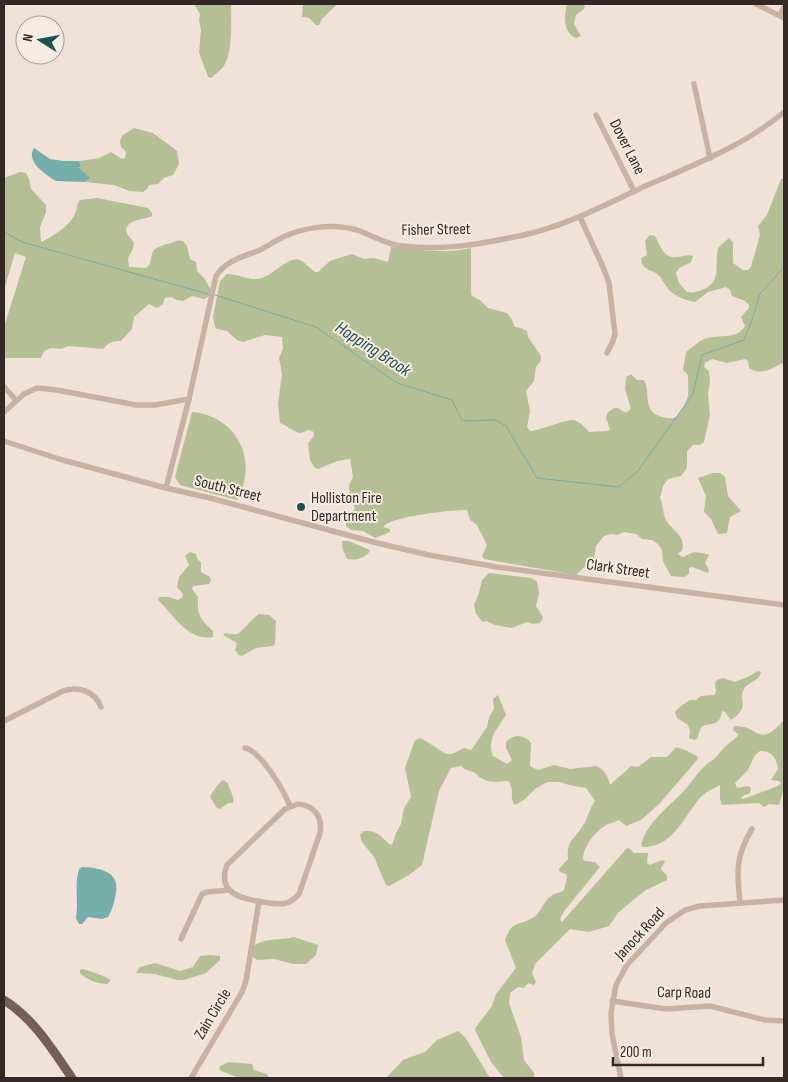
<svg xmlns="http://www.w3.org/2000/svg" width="788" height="1082" font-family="'Sofia Sans Condensed',sans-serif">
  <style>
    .green { fill: #b4bf96; fill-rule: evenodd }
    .water { fill: #75adab }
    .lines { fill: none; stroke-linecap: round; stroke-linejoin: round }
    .stream { stroke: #75adab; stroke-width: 1 }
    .minor { stroke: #c8b1a2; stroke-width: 5.5 }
    .primary { stroke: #755e55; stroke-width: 9 }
    .poi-dot { fill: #1b5353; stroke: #f8ece2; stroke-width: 2 }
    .labels { text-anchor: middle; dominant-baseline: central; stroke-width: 4; stroke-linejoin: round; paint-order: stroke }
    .street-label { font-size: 16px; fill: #332825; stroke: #f8ece2 }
    .poi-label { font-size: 16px; fill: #332825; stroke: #f8ece2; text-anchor: start }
    .water-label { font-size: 18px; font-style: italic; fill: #1b5353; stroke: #f8ece2 }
  </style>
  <rect width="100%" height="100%" fill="#f0e2d6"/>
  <g class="green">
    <path d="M194,4H231C231,20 233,49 225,64C222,70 216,73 211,78L208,77L207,74L199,53L201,30L199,20L200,14Z"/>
    <path d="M303,4H337L322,19L319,25H316L309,18L302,17Z"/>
    <path d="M567,4H582L585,6L584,9L576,15L574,24L581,36L576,38C563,33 564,15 567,4Z"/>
    <path d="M134,128L153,133L177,151L179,164L173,175L164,178L158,184L149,185L148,188L143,192L130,191L114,185L85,182L88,180L85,174L79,168L81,165L79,161L99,158L111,152L122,159L125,158L126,152L121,147L120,140L123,135Z"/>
    <path d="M20,172L26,173L29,179L31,189L46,205V212L40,227L41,242C52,237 68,227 74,216C77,210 76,205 80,200L97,198L148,208L152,213V216C146,219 122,220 127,233C128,236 132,239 134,243L133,249L128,258L129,267L146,268L150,264C152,249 154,248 167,244C174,243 176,239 183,241L187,246L190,259L196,262L197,271L204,278L211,290L209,296L204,299L192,296L183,301L177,300L171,297L165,298L163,304L157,308L149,304L134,317L132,329L121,341C112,341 109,342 103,349L69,346L61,349L51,348L44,351L41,358H4V327L26,257L15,253L4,290V178Z"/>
    <path d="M781,179H784V366L782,363C771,369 761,376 749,368L748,361L745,359L727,363L712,359L705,363L704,367L709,371L710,382L708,393L710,415L704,442L700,445H693L687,451V468L681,476L668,479L663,486L660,498C664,505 662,513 666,520C673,532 686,535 682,551L678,553L679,555L683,557L694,552L707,554L709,555L705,563L709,570L708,573L692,567L689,568V574L684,577L671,576L663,561L662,550L658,544L652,540L642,539L636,534L624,532L617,535L611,534L604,536L596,546L595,554L593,559L576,575L484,559L482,556L487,545L477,525L470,520L467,510C452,510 391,516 383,527L390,529V532L375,538L363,531L351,530L346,526C346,514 352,517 355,508L350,498L349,485L353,477L350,459L337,461L318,469L315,468L310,460L308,443L314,436V432L309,430C306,430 303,433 300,433C298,434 284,424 280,423L278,403L282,374L279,358L283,349L282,337L265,335L243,342L237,340L227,331L217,329L215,327L213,317L220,281L227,274C237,274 248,280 258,279C273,276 282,261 297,259L302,261L315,272H318L330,261L352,254L364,259L374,258L388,262L391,247C418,250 444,254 471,248V295L481,301L488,308L507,313L511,318L515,327L521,328L527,331L528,337L541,356V360L536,367L534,381L526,391L530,411L527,427L529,430L531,431C540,430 567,419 574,420C580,422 586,428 589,432L608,431L610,429L606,418L607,413L614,408H618L626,413L631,409L625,389L626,377L631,374L637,380H643C653,389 638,414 667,418C674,419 677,418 680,412C691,396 688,393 688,375L683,370L686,352C690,349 698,342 702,340C715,333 737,341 745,326L741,317L749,308V305L745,301L732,296L730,290L726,287L708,292L695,302C686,300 676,297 669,290C665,285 662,278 657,274C650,269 641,269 641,258L647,255L645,241L650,235L655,236C660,245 663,259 677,257C683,257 687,254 693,256L691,262L679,268L676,273L679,283L687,292C693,293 696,292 702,290C723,282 714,264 718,248L729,238L733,242V263L743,270H748L751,267L760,235L758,226L767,215Z"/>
    <path d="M192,412C237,416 259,460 237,500L180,485L175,477Z"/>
    <path d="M713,473H720L725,477L728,496L741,511L730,517L727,533L718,534L711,519L704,512L706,496L698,478Z"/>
    <path d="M342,541H348L368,549L370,551C365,558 355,561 347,559L343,550Z"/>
    <path d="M190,552L196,554L198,560L201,562V572L210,577L211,580L209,584L193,586L192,589L198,597C197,615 200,619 213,631V637C188,642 173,614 158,600L159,597H169L178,600L183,597V594L177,587L179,577L189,565L185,556Z"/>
    <path d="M489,573L531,578L537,581L539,594L536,606L543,617L540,623L533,624L527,622L512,628L495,625L486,621L483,622L476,614L474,605L479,593L482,580Z"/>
    <path d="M259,614L269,615L276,621L275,644L273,646L256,648L242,656L239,655L235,650L237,643L223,635L225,633C228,633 234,635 237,634C241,633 252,618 259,614Z"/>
    <path d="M758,671L761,672C759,682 749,681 744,689C737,701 752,706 731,720L725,712L722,711C720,727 711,722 701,727L697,739L694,740L689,738L690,731L688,725L677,718L675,712C677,709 687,701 690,700H696L701,696L714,695L716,692L715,683L717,680L723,678L735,682C745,677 748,678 758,671Z"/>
    <path d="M498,695L506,715C498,728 486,739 493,756L507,764L512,760L506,748V742C514,734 524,734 531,743L530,766L538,770L554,765L570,769L596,766C605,769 608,777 610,785C617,778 624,773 631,766L638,767L651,757H667L676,747L685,750L697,756L698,759L659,804L641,820L626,826L619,820C615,822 612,823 608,824C596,830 584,845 583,859L585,861L595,862L600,867L565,910L560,919L562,922L627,848L630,849L634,853H648L647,863L650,865L662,860L665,861L661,869L667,876V880L646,890L633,900L618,913L609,926L589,932L570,929L535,964L532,973L536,982L534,985L528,983L524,988L518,987L510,993L509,1003L521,1037L524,1060L534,1073V1078H504L491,1062L475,1030L476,1027L492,1006L496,994L516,968L505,940C512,919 521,926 534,917C542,912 543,901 551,896C555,892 560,894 564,890L567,877L566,874L560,872L559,869L568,859C566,841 573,841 582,827C588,819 589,809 595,801L586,788L569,785L560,782H547L535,789L524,800L515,805C509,799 515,789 508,781C498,781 490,784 481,778C478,777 477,774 475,773C469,770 466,771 461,766L451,768L439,791L422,865L409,875L389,886L386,885L374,857L362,842L360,835L364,831C377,830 381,836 389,844L392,845L396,833L401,824L404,808L411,797L405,768L415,740L421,738L446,754H452L464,748L470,750L472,749L487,727L489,717L494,709L493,699Z"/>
    <path d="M782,722H784V788L779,805L769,804L764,807L759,803L722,805L720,799V785C713,789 705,792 700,798C683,818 673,847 643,847L641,845C647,823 667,808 682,793C691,783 698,772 708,763C711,761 715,759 717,756C723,748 729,743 737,737L738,734L733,730L734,726C758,724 758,749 782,722ZM760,751C772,751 777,759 778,769L771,780L779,781L781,783L778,786L743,799L741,797L750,793L751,788L748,786L737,788L735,783L748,770L755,755Z"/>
    <path d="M223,780L228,783C229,791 235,795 233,803H228L220,809L217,808L210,797C211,794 220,781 223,780Z"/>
    <path d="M294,937L318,945L316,955L306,964H293L274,959L257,960L252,956L253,946C269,937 277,941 294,937Z"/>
    <path d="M210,955L220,956V960L206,973L184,980H177L155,974L136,973L140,967L155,963L180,971L193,967L200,956Z"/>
    <path d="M83,969C90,971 105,976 111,980L107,984C98,984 87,980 80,973V970Z"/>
    <path d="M458,1031L465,1037L490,1078H386L403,1060L425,1052L437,1040Z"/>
    <path d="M229,1062L252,1064L254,1070L267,1074L269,1078H240L221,1071L219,1069L220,1066Z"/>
  </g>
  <g class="water">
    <path d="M34,148L50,159L63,161H79L81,165L79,168L90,178L85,182L56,181C46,175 25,161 34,148Z"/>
    <path d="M82,867C104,868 122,873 115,898C113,905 112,911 108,917L102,919L88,917L82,924H79L76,918C79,902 74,884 79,869Z"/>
  </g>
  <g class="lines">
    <g class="stream">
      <path d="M4,232L22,242L208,294"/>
      <path d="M215,295L316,327L397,383L452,400L462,421L496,420L506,426L537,478L619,487L638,471L693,394L702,355L744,340L752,320L760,294L784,267"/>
    </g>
    <g class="minor">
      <path d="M756,4L784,18"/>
      <path d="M780,15L784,7"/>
      <path d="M694,84L710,158"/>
      <path d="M596,115L634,191"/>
      <path d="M580,217L603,267L609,283L615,334L613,341L607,353"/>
      <path d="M4,387L16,400"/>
      <path d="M4,412L24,394L37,388L57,390L136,405H155L189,399L216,276C226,260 243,257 260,250C268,246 275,241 283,237C305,227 333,223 357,230C372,235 387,245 403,246C442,251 481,244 519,236C560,228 597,209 635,191C646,185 658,181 669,176C710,158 750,141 784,112"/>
      <path d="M4,441L59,459L166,488L210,498L377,543L429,555L497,567L784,605"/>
      <path d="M166,488L189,399"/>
      <path d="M4,721L63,691C78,686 95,691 101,707"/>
      <path d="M245,748C261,751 284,791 290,806"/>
      <path d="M298,804C314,805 323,817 320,833L299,894C295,898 292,902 286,903C279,905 270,903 263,902C242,899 216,893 227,865L285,809Z"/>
      <path d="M740,903C737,872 735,857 752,829"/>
      <path d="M181,939L202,894L207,892L230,890"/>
      <path d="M612,1001L666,1009L710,1006L765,1020L784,1021"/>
      <path d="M191,1078L242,992L246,981L259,901"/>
      <path d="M621,1078L612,1034L611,1013L616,985L627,965L666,923L685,910L700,906L784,900"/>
    </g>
    <path class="primary" d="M4,1000C34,1019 52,1049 72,1078"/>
  </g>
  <circle class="poi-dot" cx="301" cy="507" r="5"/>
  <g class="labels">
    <g class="street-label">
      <text transform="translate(627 147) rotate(63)">Dover Lane</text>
      <text transform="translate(436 230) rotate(-1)">Fisher Street</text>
      <text transform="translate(228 489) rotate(14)">South Street</text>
      <text transform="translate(618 569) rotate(8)">Clark Street</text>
      <text transform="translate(640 934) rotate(-47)">Janock Road</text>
      <text transform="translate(684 993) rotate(1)">Carp Road</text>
      <text transform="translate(213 1014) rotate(-59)">Zain Circle</text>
    </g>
    <g class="poi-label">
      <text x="311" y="498">Holliston Fire<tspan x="311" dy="18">Department</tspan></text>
    </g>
    <g class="water-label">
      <text transform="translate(373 349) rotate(33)">Hopping Brook</text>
    </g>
  </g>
  <rect width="788" height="1082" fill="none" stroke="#332825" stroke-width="10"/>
  <g transform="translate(40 40) rotate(281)"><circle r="24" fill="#f8ece2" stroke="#a99e96"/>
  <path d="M0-4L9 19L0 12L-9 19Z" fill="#1b5353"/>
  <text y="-8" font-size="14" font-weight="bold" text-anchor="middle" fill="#332825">N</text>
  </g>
  <path d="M613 1057v8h150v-8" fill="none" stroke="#332825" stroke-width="2.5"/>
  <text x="620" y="1057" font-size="15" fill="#332825" stroke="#f8ece2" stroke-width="4" paint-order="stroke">200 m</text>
</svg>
